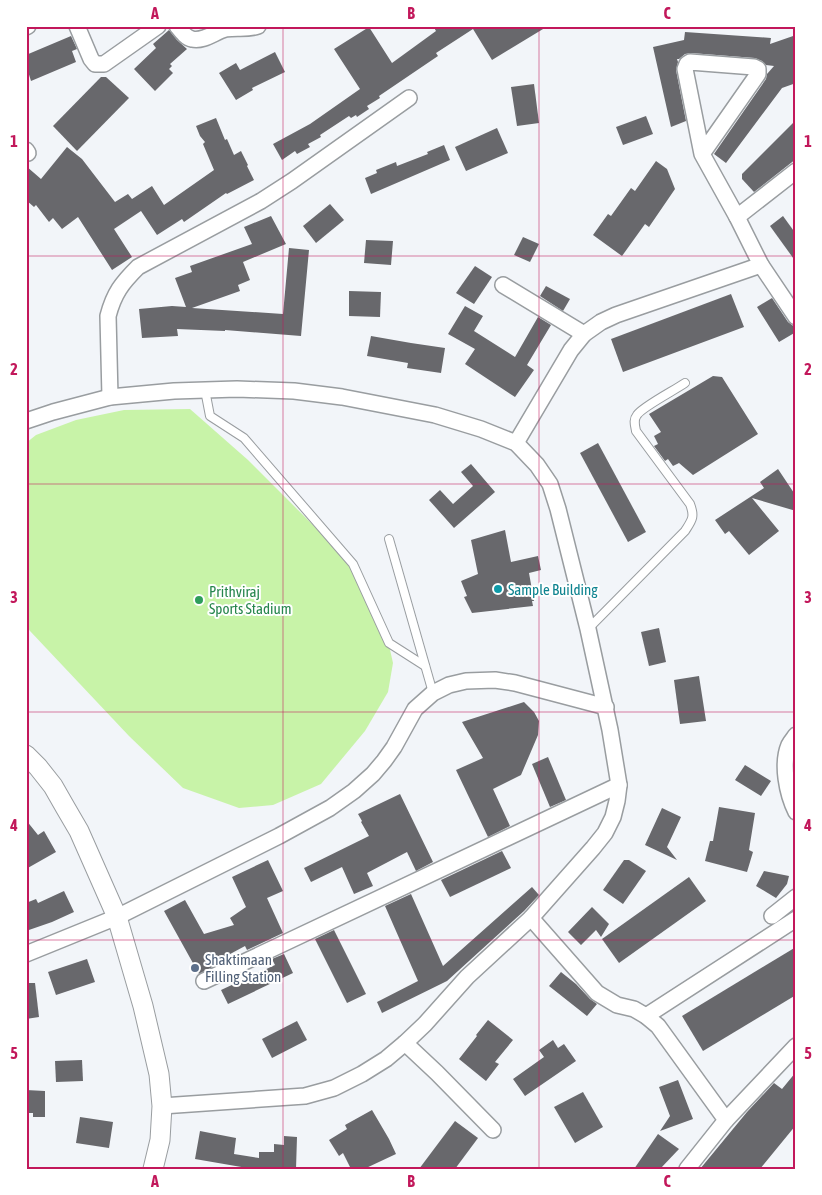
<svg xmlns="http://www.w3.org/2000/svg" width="822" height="1195" font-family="'Asap Condensed',sans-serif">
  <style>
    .green { fill: #c8f3a8 }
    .building { fill: #68686c }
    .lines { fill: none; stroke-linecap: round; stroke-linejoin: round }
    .service-casing { stroke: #999da0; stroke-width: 10 }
    .minor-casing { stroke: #999da0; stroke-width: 18 }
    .tertiary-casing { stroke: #999da0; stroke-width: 21 }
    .service { stroke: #fff; stroke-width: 8 }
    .minor { stroke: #fff; stroke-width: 15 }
    .tertiary { stroke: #fff; stroke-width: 19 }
    .grid { fill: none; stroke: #c2185b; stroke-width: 1; stroke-opacity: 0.55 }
    .culture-dot { fill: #0f9aa8; stroke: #fff; stroke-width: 2 }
    .leisure-dot { fill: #2e9e5b; stroke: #fff; stroke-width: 2 }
    .service-dot { fill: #5c6f8a; stroke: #fff; stroke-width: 2 }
    .labels { text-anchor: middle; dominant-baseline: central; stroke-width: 4; stroke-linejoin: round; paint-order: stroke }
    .culture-label { font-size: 15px; fill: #0d838f; stroke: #fff; text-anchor: start }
    .leisure-label { font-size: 15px; fill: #27864d; stroke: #fff; text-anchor: start }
    .service-label { font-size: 15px; fill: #4e5e75; stroke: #fff; text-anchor: start }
    .neatline { fill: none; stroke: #c2185b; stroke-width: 2 }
    .grid-label { font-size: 16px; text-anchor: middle; font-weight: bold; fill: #c2185b }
  </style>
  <rect width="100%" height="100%" fill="#f2f5f9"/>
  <path class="green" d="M190,409L248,460L362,574L386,632L393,663L388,692L365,731L321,784L273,805L239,808L183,788L129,736L30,631L26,625V443L36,435L76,420L124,410Z"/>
  <g class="building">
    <path d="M433,26H548L492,60L473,29L436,53L438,56L379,96L380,98L367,106L369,109L357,117L356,115L351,118L349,116L320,135L321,137L308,144L310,147L297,154L295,151L282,160L273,144L310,124L360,89L334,49L369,27L392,63L436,31Z"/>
    <path d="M169,30L177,40L187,49L170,64L172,66L169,69L173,73L155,91L134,69L156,48L153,44Z"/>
    <path d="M685,32L771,38L770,44L796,35V83L782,88L726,163L714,154L766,79L767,74L774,66L766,65L762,61L755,58L691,53L685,54L679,59H677L678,62L676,70L686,121L671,127L653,47L684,40Z"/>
    <path d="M71,36L77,49L72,51L76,62L31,81L26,65V55Z"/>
    <path d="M275,52L285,72L252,88L253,90L236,100L219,73L236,63L240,70Z"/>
    <path d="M101,77H106L129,98L77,151L53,126Z"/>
    <path d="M534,84L539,123L517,126L511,87Z"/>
    <path d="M646,116L653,134L623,145L616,127Z"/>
    <path d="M216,118L225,140L227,139L234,155L241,151L248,165L247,166L254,180L227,194L226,193L184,222L182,219L157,235L141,211L114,229L132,257L112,270L78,217L62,229L53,218L49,222L36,205L34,207L26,200V166L41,179L67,147L82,159L115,202L128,194L132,199L152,186L164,205L214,170L203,144L205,142L200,136L196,126Z"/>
    <path d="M796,120V159L754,192L742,179V174Z"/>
    <path d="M497,128L508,153L466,171L455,147Z"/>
    <path d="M444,145L450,160L371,194L365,178L377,173L376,170L396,162L397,166L428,154L427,152Z"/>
    <path d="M656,161L667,169L675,189L649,227L645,224L622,256L593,235L608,214L611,216L631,188L635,191Z"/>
    <path d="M330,204L344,220L316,243L303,226Z"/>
    <path d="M271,216L286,244L243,262L250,280L238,285L240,291L192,308L283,314L289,248L309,250L301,336L225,330V331L177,329L178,336L142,338L139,309L172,306L186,307L175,278L192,272L190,266L252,244L244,227Z"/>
    <path d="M783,216L796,234V262L770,226Z"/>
    <path d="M523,237L539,244L530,262L514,255Z"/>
    <path d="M366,240L393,241L391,265L364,263Z"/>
    <path d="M475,266L492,277L474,304L456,293Z"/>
    <path d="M546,286L570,299L563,311L540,296Z"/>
    <path d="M349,291L381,292L380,317L349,316Z"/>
    <path d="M731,294L744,327L623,372L611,339Z"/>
    <path d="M772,298L788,322L796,328V332L779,342L757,307Z"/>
    <path d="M465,306L483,316L474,331L515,357L538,317L551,325L527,365L534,370L515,397L465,364L475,349L448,334Z"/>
    <path d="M371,336L411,343L445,348L441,373L407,368L408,363L367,356Z"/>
    <path d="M713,376L722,377L758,434L693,475L679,463L673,466L668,459L665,461L654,446L658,444L654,436L661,432L649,414Z"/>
    <path d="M598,443L646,532L628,542L580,453Z"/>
    <path d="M471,464L495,492L454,528L429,500L440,490L453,504L473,486L461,472Z"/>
    <path d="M778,469L796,496V511L752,498L779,531L749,555L729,531L725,534L715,520L764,488L760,482Z"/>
    <path d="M505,530L511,562L538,556L541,570L529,573L534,601H532L533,606L472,613L464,597L467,596L461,581L478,574L471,540Z"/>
    <path d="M659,628L666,662L649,666L641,632Z"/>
    <path d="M699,676L706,721L680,724L674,680Z"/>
    <path d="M524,702L534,712L539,721L538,735L521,775L493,789L510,826L488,837L456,770L483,758L462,722Z"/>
    <path d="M548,757L566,800L550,807L532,764Z"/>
    <path d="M745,765L771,781L761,796L735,780Z"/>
    <path d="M400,794L433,862L416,871L407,852L367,873L373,886L354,894L342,867L311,882L304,868L369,836L361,822L362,821L358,814Z"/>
    <path d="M719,807L755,813L749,850L753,852L747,872L705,861L710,841H713Z"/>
    <path d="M662,808L681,817L667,847L677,860L645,845Z"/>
    <path d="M26,820L38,835L44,831L56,852L26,869Z"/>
    <path d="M502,851L511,868L450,897L441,880Z"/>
    <path d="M268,860L283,891L267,898L283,933L247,950L245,946L219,960L220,963L199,974L164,911L185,900L204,934L234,925L230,918L246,907L232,877Z"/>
    <path d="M624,860H629L646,871L623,904L603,890Z"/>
    <path d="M764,871L789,876L787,884L776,898L756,886Z"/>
    <path d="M689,877L706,901L619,963L602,939Z"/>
    <path d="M532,887L539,895L524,911L447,981L382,1013L377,1002L418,981L385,906L411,894L443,966Z"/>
    <path d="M64,891L74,912L52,922L26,931V903L36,899L38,903Z"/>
    <path d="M592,907L609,924L601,937L596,930L581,945L568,932Z"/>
    <path d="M334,930L366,994L347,1003L315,939Z"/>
    <path d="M796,947V995L703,1051L682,1016Z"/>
    <path d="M284,954L293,973L228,1004L221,990L275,965L272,959Z"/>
    <path d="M87,959L95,982L56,995L48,972Z"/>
    <path d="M561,972L576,984L590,999L597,1004L587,1016L549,986Z"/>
    <path d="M26,983H35L39,1017L26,1019Z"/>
    <path d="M488,1020L513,1040L495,1062L499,1064L486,1081L459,1059L477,1036L476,1035Z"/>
    <path d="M297,1021L307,1040L272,1058L262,1039Z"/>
    <path d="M553,1040L558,1048L564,1044L576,1061L525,1096L513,1079L544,1057L539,1050Z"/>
    <path d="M82,1060L83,1081L56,1082L55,1061Z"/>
    <path d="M796,1072V1125L760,1169H700L747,1112L774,1083L782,1089Z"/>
    <path d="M678,1080L693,1119L660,1131L670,1116L659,1087Z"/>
    <path d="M26,1090L45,1091V1117H33V1113H26Z"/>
    <path d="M583,1092L603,1127L575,1143L554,1107Z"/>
    <path d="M372,1110L389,1139L396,1154L364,1169H351L343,1153L339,1156L329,1140L347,1129L345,1125Z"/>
    <path d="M80,1117L113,1122L109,1148L76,1143Z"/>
    <path d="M455,1121L478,1138L455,1169H419Z"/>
    <path d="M200,1131L236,1138L234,1154L259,1158V1152H274V1144L284,1145V1136L297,1137L296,1169H253L195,1159Z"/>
    <path d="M658,1134L679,1149L660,1169H634Z"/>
  </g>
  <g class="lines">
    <g class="service-casing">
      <g id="service">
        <path d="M205,390L210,416L244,438L353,564L389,643L425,666"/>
        <path d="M389,539L433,693"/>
        <path d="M588,629L685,531C692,520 695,517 690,504L636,431C635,425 633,420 637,415C642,407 675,390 685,383"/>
      </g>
    </g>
    <g class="minor-casing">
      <g id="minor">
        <path d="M77,26L91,59L95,64H104L158,26"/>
        <path d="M177,26C181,31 186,38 192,39C204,42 216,31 226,29C237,27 247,30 258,26"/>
        <path d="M26,27L28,26"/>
        <path d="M26,150L28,153"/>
        <path d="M737,217L796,171"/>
        <path d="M761,265L796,317"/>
        <path d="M503,285L584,334"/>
        <path d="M110,397L108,316C114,293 122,283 138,267L261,201L292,181L409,98"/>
        <path d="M26,421L53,412L110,397L174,391L237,389L294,391L342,397L435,415L481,429L516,443L537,465L550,484L558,509L588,629L610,730L619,785L617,801L613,817L605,833L593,848L531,918L467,977L425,1024L405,1043L386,1059L362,1074L334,1088L305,1096L162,1106"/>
        <path d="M516,443L571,350L584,334L601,322L616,315L761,265L737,217L702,154L685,69L687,64L690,62L754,67L758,69V74L702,154"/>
        <path d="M796,735C794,738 791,741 789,745C781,764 787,794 796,812"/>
        <path d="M772,916L796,897"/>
        <path d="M531,918L597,993L617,1005L634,1009L646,1016L658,1026L726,1120L687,1169"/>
        <path d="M26,954L117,917L279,836L330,808L354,791L373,774L384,761L394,747L415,709L433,693L449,685L466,681L495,680L515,683L606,707"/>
        <path d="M204,981L619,785"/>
        <path d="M646,1016L796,919"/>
        <path d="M405,1043L437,1073L493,1130"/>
        <path d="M726,1120L796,1046"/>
      </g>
    </g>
    <g class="tertiary-casing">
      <path id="tertiary" d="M26,755L38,767L53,786L65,807L79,831L117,917L143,1006L159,1074L162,1106L160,1140L153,1169"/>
    </g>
    <use href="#service" class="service"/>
    <use href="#minor" class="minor"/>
    <use href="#tertiary" class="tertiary"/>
  </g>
  <path class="grid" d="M283,26V1169M539,26V1169M26,256H796M26,484H796M26,712H796M26,940H796"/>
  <circle class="culture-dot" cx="498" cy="589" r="5"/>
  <circle class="leisure-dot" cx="199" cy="600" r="5"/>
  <circle class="service-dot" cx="195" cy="968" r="5"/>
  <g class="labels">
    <g class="culture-label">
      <text x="508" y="589">Sample Building</text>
    </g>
    <g class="leisure-label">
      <text x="209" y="591">Prithviraj<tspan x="209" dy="17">Sports Stadium</tspan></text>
    </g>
    <g class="service-label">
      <text x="205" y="959">Shaktimaan<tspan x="205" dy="17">Filling Station</tspan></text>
    </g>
  </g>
  <rect width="822" height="1195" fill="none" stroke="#ffffff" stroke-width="55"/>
  <rect x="28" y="28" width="766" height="1140" class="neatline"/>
  <g class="grid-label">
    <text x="155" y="19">A</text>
    <text x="411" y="19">B</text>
    <text x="667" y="19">C</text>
    <text x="14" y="147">1</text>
    <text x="808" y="147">1</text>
    <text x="14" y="375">2</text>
    <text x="808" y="375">2</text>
    <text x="14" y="603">3</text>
    <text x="808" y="603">3</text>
    <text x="14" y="831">4</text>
    <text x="808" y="831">4</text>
    <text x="14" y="1059">5</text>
    <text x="808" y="1059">5</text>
    <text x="155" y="1187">A</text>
    <text x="411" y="1187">B</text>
    <text x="667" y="1187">C</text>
  </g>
</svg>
